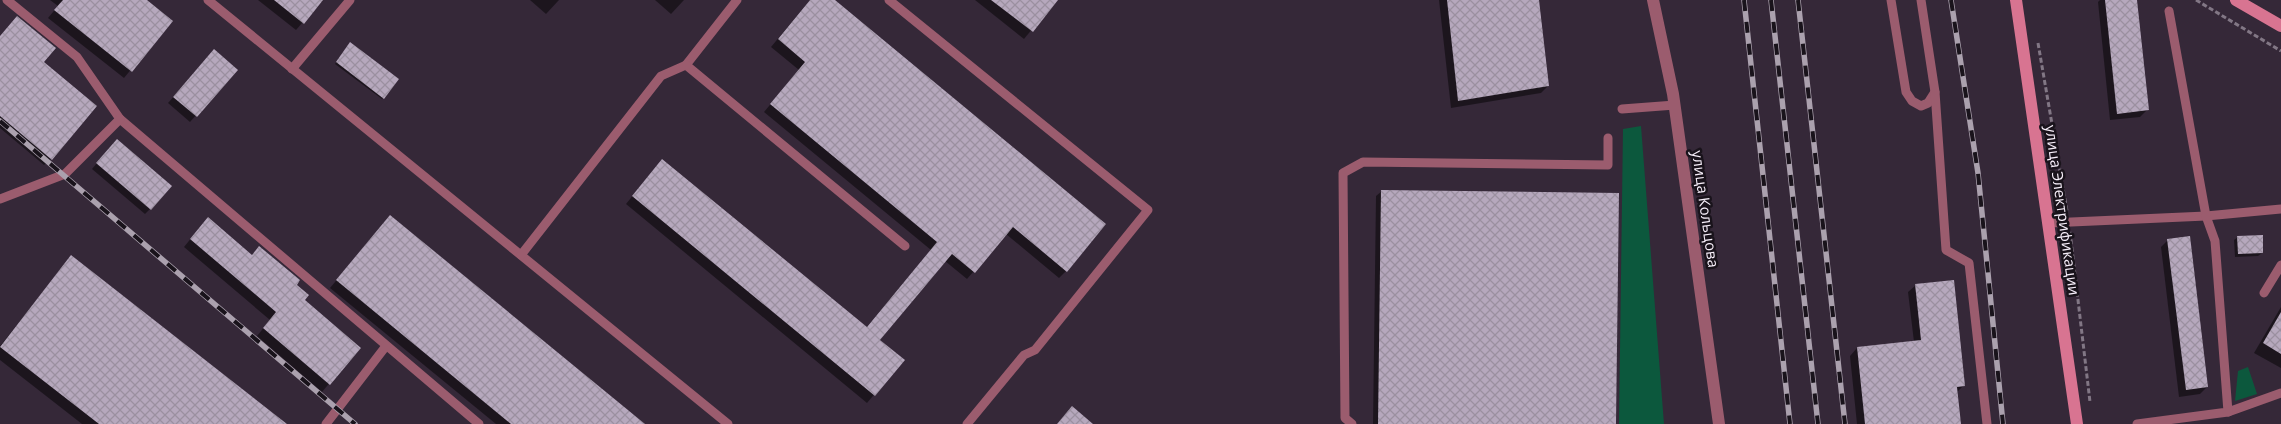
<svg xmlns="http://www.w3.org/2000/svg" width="2281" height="424" font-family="'Open Sans',sans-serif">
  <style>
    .green { fill: #0c583d }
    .shadow { fill: #0007 }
    .building { fill: url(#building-cross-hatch) }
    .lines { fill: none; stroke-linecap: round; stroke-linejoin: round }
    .path { stroke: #827785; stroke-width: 3; stroke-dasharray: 5 2.5; stroke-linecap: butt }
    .service { stroke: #9b5c6e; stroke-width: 9 }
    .tertiary { stroke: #9b5c6e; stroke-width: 12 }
    .secondary { stroke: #d87491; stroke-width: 12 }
    .rail-casing { stroke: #aba1ae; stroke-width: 5.5 }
    .rail { stroke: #19131b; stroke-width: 4; stroke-dasharray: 11; stroke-linecap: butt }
    .labels { text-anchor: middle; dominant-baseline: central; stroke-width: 5; stroke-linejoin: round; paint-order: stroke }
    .street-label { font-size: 15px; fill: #f7effa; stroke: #19131b }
  </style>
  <defs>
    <pattern id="building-cross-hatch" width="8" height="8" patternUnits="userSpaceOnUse" patternTransform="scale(1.25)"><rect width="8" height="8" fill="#b6a8bd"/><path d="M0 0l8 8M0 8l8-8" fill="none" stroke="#9b90a0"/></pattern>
  </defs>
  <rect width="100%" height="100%" fill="#352838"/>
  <g class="green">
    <path d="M1641,126L1664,424H1619L1623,129Z"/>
    <path d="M2248,367L2257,394L2235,401L2238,371Z"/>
  </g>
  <g class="shadow">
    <path d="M50,0H145L171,21L124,78L48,18L58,6Z"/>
    <path d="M258,0H322L296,30Z"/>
    <path d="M530,0H559L546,14Z"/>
    <path d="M655,0H684L671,14Z"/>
    <path d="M810,0H833L1066,271L1059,278L1006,234L967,279L945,261L879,341L903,360L867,403L626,204L655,168L866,328L931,250L764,112L799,70L771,47Z"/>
    <path d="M975,0H1056L1024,39Z"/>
    <path d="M1439,0H1538L1548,86L1541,93L1451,108Z"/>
    <path d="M2100,0H2136L2147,110L2140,117L2110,120L2098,2Z"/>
    <path d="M17,18L42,63L51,159L44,165L0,128V36Z"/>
    <path d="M349,46L383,98L382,99L335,64Z"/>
    <path d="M209,57L236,70L190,122L168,103Z"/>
    <path d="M111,146L150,209L145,214L92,169Z"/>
    <path d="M1382,191L1615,424H1373L1376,196Z"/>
    <path d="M390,216L643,424H496L330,288Z"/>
    <path d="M201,226L251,256L259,247L295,285L303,300L359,348L322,392L257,336L270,320L184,247Z"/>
    <path d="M2238,237L2262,253L2258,256L2235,257L2234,240Z"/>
    <path d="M2168,240L2207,387L2200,394L2179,397L2161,247Z"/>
    <path d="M71,257L285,424H82L0,360V346Z"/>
    <path d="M1916,285L1964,385L1957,392L1960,424H1857L1850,356L1857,348L1914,342L1908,292Z"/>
    <path d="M2281,307V368L2254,353Z"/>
  </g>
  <g class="building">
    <path d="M63,0H147L173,21L132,72L54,10Z"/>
    <path d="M274,0H323L304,24Z"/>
    <path d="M810,0H835L1106,224L1067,272L1013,227L975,273L952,254L880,340L905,360L875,396L632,196L662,159L867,327L937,242L770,104L805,62L778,39Z"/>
    <path d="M991,0H1058L1033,32Z"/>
    <path d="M1447,0H1539L1549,86L1458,101Z"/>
    <path d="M2105,0H2137L2149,110L2117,114Z"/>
    <path d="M17,16L56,48L44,62L97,106L52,160L0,116V36Z"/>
    <path d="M350,42L399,79L384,99L336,62Z"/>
    <path d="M214,49L238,70L197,117L173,97Z"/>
    <path d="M117,139L172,186L151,210L96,163Z"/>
    <path d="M1381,190L1619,193L1616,424H1378Z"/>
    <path d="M390,215L645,424H511L336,280Z"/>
    <path d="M208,217L252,255L259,246L300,280L297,285L309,295L305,300L361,348L330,385L263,328L276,312L190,239Z"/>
    <path d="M2263,235V253L2238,254L2237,236Z"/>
    <path d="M2190,236L2208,387L2186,390L2167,239Z"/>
    <path d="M71,255L287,424H99L0,347Z"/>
    <path d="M1954,280L1965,386L1957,387L1961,424H1865L1857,347L1921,340L1915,284Z"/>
    <path d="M2281,312V354L2263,343Z"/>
    <path d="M1072,406L1093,424H1057Z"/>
  </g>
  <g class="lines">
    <g class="path">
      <path d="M2196,0L2281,51"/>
      <path d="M2038,43L2067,211"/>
      <path d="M2070,232L2090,402"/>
    </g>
    <g class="service">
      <path d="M7,0L77,57L120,119L479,424"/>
      <path d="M208,0L728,424"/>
      <path d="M737,0L686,65L905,246"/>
      <path d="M889,0L1148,210L1035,350L1024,355L967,424"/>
      <path d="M1891,0L1906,92L1912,101L1921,106L1928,103L1935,92"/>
      <path d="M1921,0L1935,92L1946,250L1969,263L1987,424"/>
      <path d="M292,69L350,0"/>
      <path d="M1622,109L1675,105"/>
      <path d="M0,199L65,174L120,119"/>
      <path d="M2049,223L2206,216L2281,209"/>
      <path d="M521,255L661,76L686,65"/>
      <path d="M2264,293L2281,265"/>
      <path d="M2228,412L2281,393"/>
      <path d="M326,424L386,346"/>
      <path d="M1352,424L1345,418L1343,173L1363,162L1608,165V138"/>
      <path d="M2137,424L2228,412L2215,241L2206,216L2169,11"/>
    </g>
    <path class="tertiary" d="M1653,0L1673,94L1719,424"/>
    <g class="secondary">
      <path d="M2016,0L2077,424"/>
      <path d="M2236,0L2281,26"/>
    </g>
    <g class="rail-casing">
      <g id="rail">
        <path d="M1744,0L1790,424"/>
        <path d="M1771,0L1818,424"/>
        <path d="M1798,0L1845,424"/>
        <path d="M1951,0L1978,173L2003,424"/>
        <path d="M0,121L355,424"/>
      </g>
    </g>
    <use href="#rail" class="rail"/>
  </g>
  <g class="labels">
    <g class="street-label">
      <text transform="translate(1706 209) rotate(82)">улица Кольцова</text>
      <text transform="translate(2063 210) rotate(82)">улица Электрификации</text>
    </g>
  </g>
</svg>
